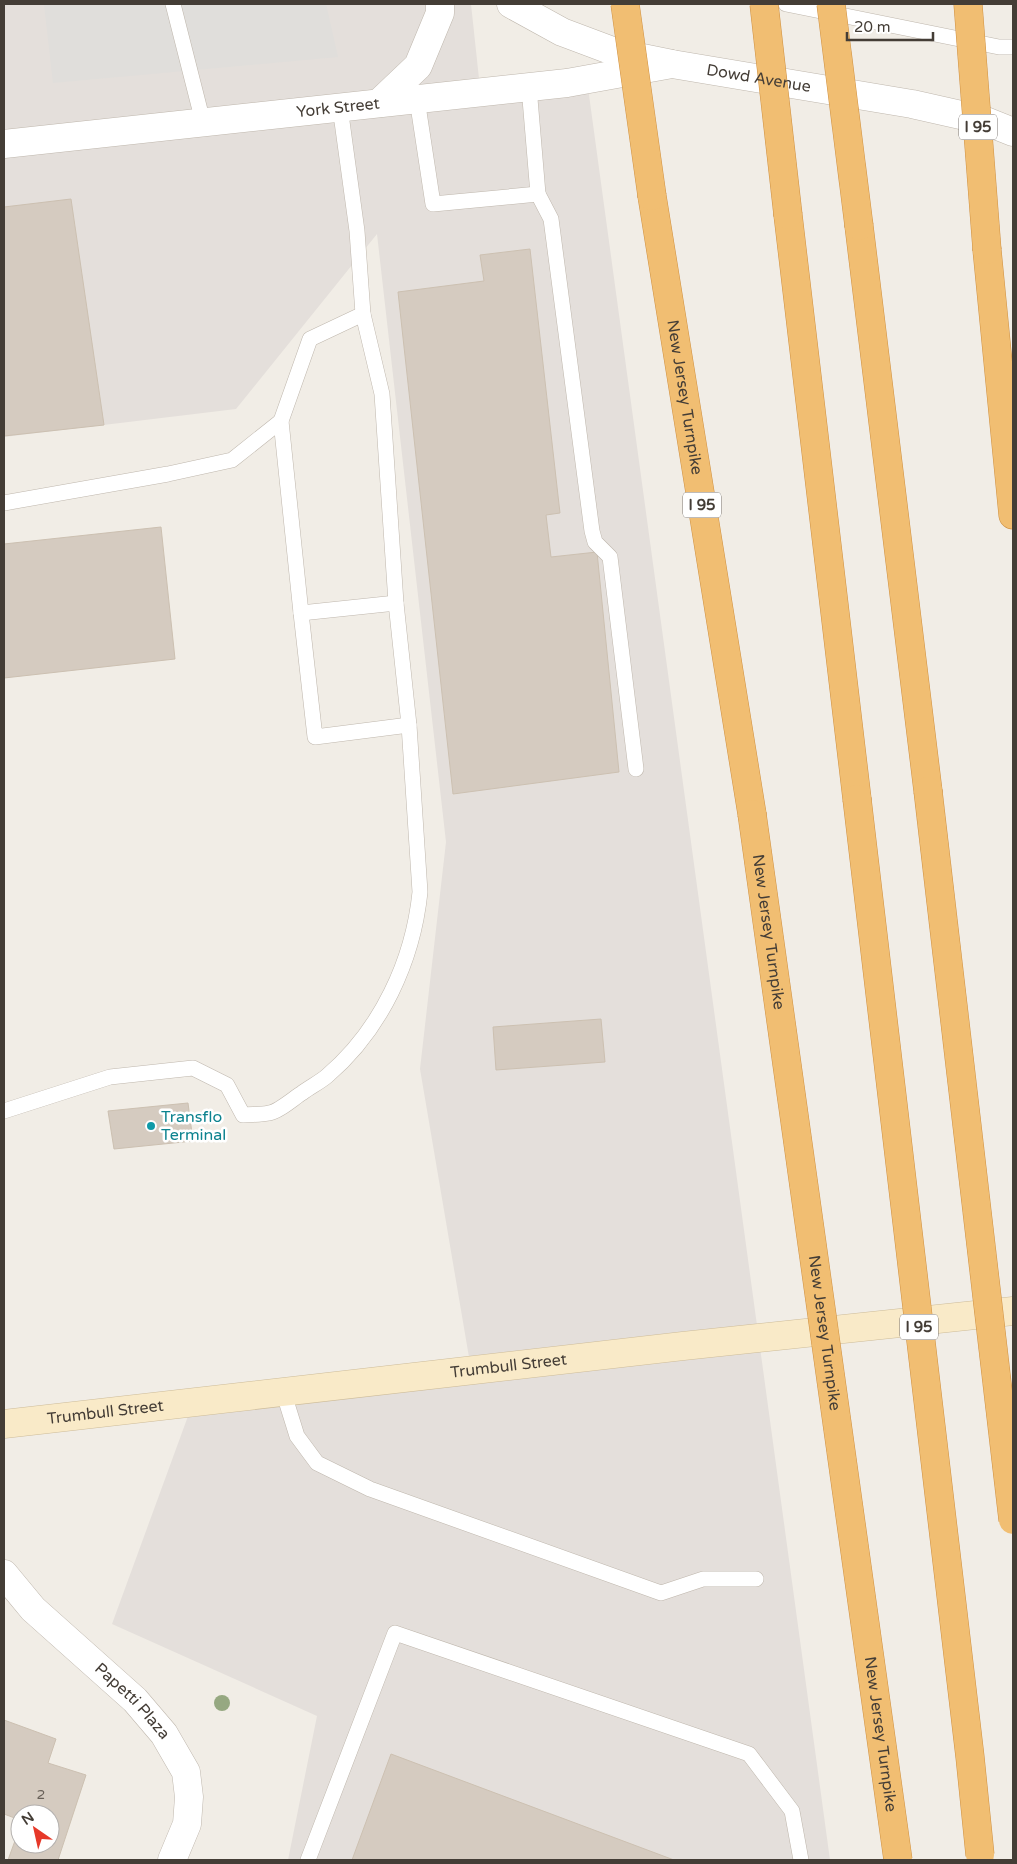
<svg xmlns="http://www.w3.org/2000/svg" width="1017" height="1864" font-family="'Varela Round',sans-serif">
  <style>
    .industrial { fill: #e4dfdb }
    .parking { fill: #e0dedb }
    .building { fill: #d5cbc0; stroke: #ccc0b1 }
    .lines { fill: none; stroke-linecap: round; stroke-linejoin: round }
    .lane-casing { stroke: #bfb7ad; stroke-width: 16 }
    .street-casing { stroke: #bfb7ad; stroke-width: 29 }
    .secondary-casing { stroke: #cdbc9a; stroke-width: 29 }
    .highway-casing { stroke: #cf9143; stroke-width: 29 }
    .lane { stroke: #fff; stroke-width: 15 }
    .street { stroke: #fff; stroke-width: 28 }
    .secondary { stroke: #f9eac8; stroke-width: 28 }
    .highway { stroke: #f1be72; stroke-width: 28 }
    .highway-bridge-casing { stroke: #cf9143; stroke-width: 29; stroke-linecap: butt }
    .highway-bridge { stroke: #f1be72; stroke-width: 28 }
    .tree { fill: #96a881 }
    .culture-dot { fill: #0f9aa8; stroke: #fff; stroke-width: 2 }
    .labels { text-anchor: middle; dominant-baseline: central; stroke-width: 5; stroke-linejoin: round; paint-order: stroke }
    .number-label { font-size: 14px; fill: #686058 }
    .shield { fill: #fff; stroke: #7c7772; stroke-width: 1 }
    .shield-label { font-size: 15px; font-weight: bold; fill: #443d36 }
    .street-label { font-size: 16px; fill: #443d36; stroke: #fff }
    .culture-label { font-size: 16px; fill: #0d838f; stroke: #fff; text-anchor: start }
  </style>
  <rect width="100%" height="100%" fill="#f1ede6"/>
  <path class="industrial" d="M4,4H471L480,88L586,73L830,1860H288L317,1716L112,1624L195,1397L471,1369L420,1069L446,842L377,234L236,409L4,437Z"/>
  <path class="parking" d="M44,4H326L338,57L53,83Z"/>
  <g class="building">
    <path d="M71,199L104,425L4,436V207Z"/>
    <path d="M530,249L560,513L546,515L551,557L597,552L619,772L453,794L398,292L484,281L480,255Z"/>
    <path d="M161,527L175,659L4,678V544Z"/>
    <path d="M601,1019L605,1062L496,1070L493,1027Z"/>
    <path d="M188,1103L193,1141L114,1149L108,1111Z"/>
    <path d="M4,1720L56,1739L48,1763L86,1775L58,1860H8L20,1827V1844H50V1814H20V1820L4,1814Z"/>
    <path d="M391,1754L674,1860H352Z"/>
  </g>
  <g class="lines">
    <g class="lane-casing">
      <g id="lane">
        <path d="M173,4L203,122"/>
        <path d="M786,4L999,47H1013"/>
        <path d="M417,99L433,204L538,194L529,87"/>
        <path d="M538,194L551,219L592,531L595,542L610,557L636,769"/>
        <path d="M363,314L310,339L281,421L301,613L396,603"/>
        <path d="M4,503L168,474L232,460L281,421"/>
        <path d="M301,613L315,737L409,725"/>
        <path d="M4,1111L110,1077L193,1068L227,1085L243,1115C251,1114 261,1115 269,1113C278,1112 294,1098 302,1093C310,1087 320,1082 327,1076C381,1030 413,961 420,892L409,725L396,603L382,394L363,314L357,231L340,107"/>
        <path d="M283,1391L297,1436L317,1463L370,1489L661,1593L703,1579H756"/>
        <path d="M308,1860L395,1633L749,1754L792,1811L801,1860"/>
      </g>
    </g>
    <g class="street-casing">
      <g id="street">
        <path id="s1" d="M511,4L562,32L618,53L672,64L912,104L983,120L1013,132"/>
        <path d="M379,103L418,66L440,13V4"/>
        <path id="s2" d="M4,144L567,83L672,64"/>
        <path id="s3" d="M4,1574L33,1609L135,1700L164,1734L186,1772L189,1797L187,1824L172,1860"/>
      </g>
    </g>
    <g class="secondary-casing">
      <g id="secondary">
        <path id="s4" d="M4,1424L683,1346L1013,1311"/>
      </g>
    </g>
    <g class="highway-casing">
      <g id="highway">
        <path id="s5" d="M652,196L752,814"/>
        <path d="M788,215L857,799"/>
        <path d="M859,226L928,791"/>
        <path d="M987,250L1013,515"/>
      </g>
    </g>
    <use href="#lane" class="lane"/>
    <use href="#street" class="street"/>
    <use href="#secondary" class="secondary"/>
    <use href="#highway" class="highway"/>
    <g class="highway-bridge-casing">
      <g id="highway-bridge">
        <path d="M625,4L652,196"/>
        <path d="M764,4L788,215"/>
        <path d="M831,4L859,226"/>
        <path d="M968,4L987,250"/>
        <path d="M928,791L1013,1520"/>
        <path d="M857,799L970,1757L980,1855"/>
        <path id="s6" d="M752,814L898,1860"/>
      </g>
    </g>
    <use href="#highway-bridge" class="highway-bridge"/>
  </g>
  <circle class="tree" cx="222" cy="1703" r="8"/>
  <circle class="culture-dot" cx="151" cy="1126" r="5"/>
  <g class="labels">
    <g class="number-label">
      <text x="41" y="1794">2</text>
    </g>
    <g class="shield">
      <rect x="959" y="114.5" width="38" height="25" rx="4"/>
      <rect x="683" y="492.5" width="38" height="25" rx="4"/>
      <rect x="900" y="1314.5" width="38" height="25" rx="4"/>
    </g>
    <g class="shield-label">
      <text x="978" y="127">I 95</text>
      <text x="702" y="505">I 95</text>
      <text x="919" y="1327">I 95</text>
    </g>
    <g class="street-label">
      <text stroke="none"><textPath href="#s1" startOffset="261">Dowd Avenue</textPath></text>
      <text stroke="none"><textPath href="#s2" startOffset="336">York Street</textPath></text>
      <text stroke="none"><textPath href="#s5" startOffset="204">New Jersey Turnpike</textPath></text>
      <text stroke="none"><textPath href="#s6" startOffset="119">New Jersey Turnpike</textPath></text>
      <text stroke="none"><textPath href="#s6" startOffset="524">New Jersey Turnpike</textPath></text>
      <text stroke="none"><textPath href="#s4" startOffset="508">Trumbull Street</textPath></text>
      <text stroke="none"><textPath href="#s4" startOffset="102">Trumbull Street</textPath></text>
      <text stroke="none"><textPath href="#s3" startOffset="181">Papetti Plaza</textPath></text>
      <text stroke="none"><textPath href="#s6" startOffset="929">New Jersey Turnpike</textPath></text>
    </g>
    <g class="culture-label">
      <text x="161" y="1117">Transflo<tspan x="161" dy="18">Terminal</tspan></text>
    </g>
  </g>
  <rect width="1017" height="1864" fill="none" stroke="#443d36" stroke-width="10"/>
  <g transform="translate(35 1829) rotate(326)"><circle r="24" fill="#ffffff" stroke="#b4b1af"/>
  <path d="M0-4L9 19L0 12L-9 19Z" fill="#e63829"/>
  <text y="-8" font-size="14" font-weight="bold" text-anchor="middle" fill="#443d36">N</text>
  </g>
  <path d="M847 32v8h86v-8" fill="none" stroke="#443d36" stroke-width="2.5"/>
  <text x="854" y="32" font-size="15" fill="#443d36" stroke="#ffffff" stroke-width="4" paint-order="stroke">20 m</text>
</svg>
